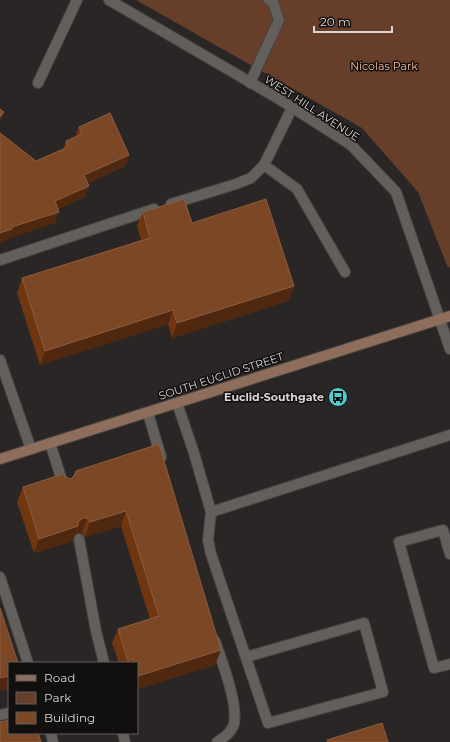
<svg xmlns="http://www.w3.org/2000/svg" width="450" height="742" font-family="Montserrat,sans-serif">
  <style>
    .green { fill: #673e2a }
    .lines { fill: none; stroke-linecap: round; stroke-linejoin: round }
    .service-casing { stroke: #464342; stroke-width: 12 }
    .minor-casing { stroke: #464342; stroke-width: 12 }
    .secondary-casing { stroke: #464342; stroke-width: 12 }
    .service { stroke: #635f5d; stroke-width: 10 }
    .minor { stroke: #635f5d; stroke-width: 10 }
    .secondary { stroke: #8e6d5c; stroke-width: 10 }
    .wall { fill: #703610 }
    .shaded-wall { fill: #4f280f }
    .building { fill: #7b4725; stroke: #8a5e41 }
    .labels { text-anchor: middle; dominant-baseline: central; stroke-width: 3; stroke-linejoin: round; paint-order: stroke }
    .park-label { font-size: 11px; fill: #f7bc9f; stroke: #11100f }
    .street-label { font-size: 11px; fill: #d9d6d5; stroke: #11100f }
    .poi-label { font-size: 11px; font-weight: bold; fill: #d9d6d5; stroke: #11100f; text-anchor: end }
  </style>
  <rect width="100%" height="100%" fill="#2a2625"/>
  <path class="green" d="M136,0H450V267L448,268L418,192L362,128Z"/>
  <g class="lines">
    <g class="service-casing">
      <g id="service">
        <path d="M250,83L279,20L273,2L269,0"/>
        <path d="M264,165L297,189L345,272"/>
        <path d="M171,204L236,184L251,178L264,165L292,108"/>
        <path d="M0,260L154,209"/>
        <path d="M0,360L31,449"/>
        <path d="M177,403L194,453L211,512L208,540L211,554L268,723L383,692L364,623L246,657"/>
        <path d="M148,413L161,457"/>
        <path d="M50,443L64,487"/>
        <path d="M211,512L450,435"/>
        <path d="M79,539L96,631L104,663"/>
        <path d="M450,554L443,530L399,542L434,668L450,664"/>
        <path d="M0,577L28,663"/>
        <path d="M215,641C222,662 238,702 234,724C232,731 224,738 217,742"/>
        <path d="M0,715L9,713"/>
        <path d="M51,733L53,742"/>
        <path d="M123,733L125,742"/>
      </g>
    </g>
    <g class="minor-casing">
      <g id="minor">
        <path d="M109,0L279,99L351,145L396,192L450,349"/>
        <path d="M38,83L77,0"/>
      </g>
    </g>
    <g class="secondary-casing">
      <path id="secondary" d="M0,459L450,316"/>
    </g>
    <use href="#service" class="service"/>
    <use href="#minor" class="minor"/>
    <use href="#secondary" class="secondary"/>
  </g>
  <g class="wall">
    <path d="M79,127L129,155L125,166L88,183L85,197L58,209L55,223L9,238L8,240L36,161L63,149L66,141L75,137Z"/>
    <path d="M143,212L192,223L294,286L288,301L172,338L168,324L40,365L17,293L22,278L141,240L137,226Z"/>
    <path d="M159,444L215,665L137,689V663H119L112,643L118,629L150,619L121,526L85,537L82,533H77L75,535L73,541L34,553L17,502L23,487L65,477L71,479L73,477L76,471Z"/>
  </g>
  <g class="shaded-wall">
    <path d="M4,112L0,123V117Z"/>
    <path d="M129,155L125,166L80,186L84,175Z"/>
    <path d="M89,186L85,197L51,212L55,201Z"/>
    <path d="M59,212L55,223L9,238L8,240L0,243V233L12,227Z"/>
    <path d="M294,286L288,301L172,338L177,323Z"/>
    <path d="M173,310L168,324L40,365L45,351Z"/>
    <path d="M126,511L121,526L85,537L90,522Z"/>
    <path d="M83,518H87L82,533H77L75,535L73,541L34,553L39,539L78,522Z"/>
    <path d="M221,650L215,665L137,689V679L138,676Z"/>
    <path d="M133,659L131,663H128V661Z"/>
    <path d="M9,676V689L0,691V678Z"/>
  </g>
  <g class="building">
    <path d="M0,109L4,112L0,117Z"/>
    <path d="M110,113L129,155L84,175L89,186L55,201L59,212L12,227V229L0,233V133L36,161L68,147L66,141L82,134L79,127Z"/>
    <path d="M184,199L192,223L266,199L294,286L177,323L173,310L45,351L22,278L150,238L143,212Z"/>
    <path d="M159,444L221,650L138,676L137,672V663H134L133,659L128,661L118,629L159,616L126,511L90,522L87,518H83L78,522V526L39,539L23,487L63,474L65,477L71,479L74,476L76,471Z"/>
    <path d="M0,608L18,663H9V676L0,678Z"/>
    <path d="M9,720V733H38L41,742H0V722Z"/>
    <path d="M382,723L388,742H328L327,740Z"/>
  </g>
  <defs>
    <g id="bus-disc" transform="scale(1)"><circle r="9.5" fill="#52cdcf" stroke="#11100f"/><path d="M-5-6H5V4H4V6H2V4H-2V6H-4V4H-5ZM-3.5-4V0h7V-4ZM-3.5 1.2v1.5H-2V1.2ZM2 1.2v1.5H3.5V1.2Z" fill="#111"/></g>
  </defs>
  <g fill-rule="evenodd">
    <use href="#bus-disc" x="338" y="397"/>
  </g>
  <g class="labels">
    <g class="park-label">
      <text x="384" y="66">Nicolas Park</text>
    </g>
    <g class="street-label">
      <text transform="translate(312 108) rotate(33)">WEST HILL AVENUE</text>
      <text transform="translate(221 376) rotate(-18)">SOUTH EUCLID STREET</text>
    </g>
    <g class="poi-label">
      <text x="324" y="397">Euclid-Southgate</text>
    </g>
  </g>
  <rect x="8" y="662" width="130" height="72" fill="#11100f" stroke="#615f5e"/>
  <rect x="16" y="675" width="20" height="6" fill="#8e6d5c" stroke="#615f5e"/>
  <text x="44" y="682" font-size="12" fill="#d9d6d5">Road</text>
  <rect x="16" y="692" width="20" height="12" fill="#673e2a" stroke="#615f5e"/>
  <text x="44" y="702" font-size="12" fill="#d9d6d5">Park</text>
  <rect x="16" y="712" width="20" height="12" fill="#7b4725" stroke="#615f5e"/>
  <text x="44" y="722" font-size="12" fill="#d9d6d5">Building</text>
  <path d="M314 26v6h78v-6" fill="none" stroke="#d9d6d5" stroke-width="2"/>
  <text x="320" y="26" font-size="12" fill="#d9d6d5" stroke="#11100f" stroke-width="3" paint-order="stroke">20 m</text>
</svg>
